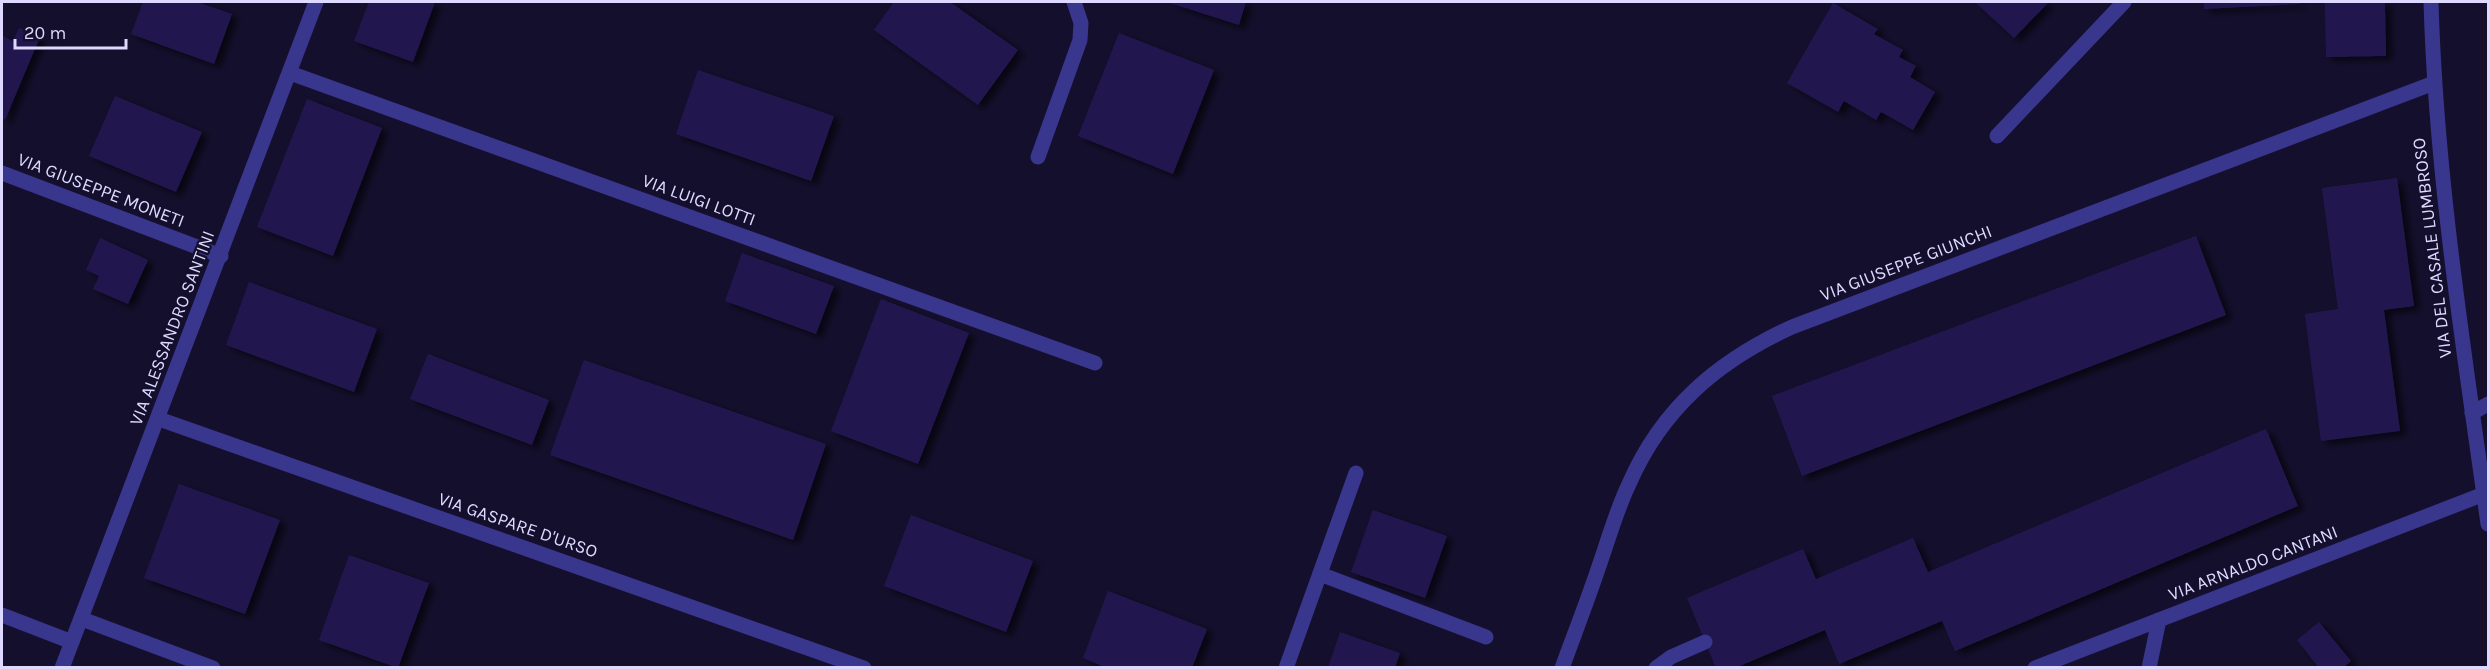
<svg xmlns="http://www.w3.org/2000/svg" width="2490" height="669" font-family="Karla,sans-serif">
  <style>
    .building { fill: #24194f; filter: url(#shadow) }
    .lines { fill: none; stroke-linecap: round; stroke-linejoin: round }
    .minor { stroke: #39368e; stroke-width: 15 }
    .labels { text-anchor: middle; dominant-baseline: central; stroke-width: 4.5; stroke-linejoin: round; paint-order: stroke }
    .street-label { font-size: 18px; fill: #dedaff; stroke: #140f2c }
  </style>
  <defs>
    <filter id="shadow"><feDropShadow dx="6" dy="4" stdDeviation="3" flood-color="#0009"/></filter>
  </defs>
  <rect width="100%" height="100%" fill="#140f2c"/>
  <g class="building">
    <path d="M143,2H197L232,14L214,64L131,34Z"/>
    <path d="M369,2H435L413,62L354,41Z"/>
    <path d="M894,2H950L1018,50L978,105L874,30Z"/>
    <path d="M1167,2H1246L1239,25Z"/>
    <path d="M1975,2H2049L2014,38Z"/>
    <path d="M2204,2H2300V4L2204,9Z"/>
    <path d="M2325,2H2385L2386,56L2326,57Z"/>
    <path d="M1833,3L1878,29L1874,34L1903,50L1899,57L1916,66L1910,77L1935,92L1913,130L1881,112L1876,120L1844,101L1838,112L1787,83Z"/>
    <path d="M19,28L40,37L5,120L2,118V36L13,41Z"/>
    <path d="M1119,33L1214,70L1173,174L1078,136Z"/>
    <path d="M698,70L834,116L811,181L676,134Z"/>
    <path d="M115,96L202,132L176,192L89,156Z"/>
    <path d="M307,99L382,128L333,256L257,227Z"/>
    <path d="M2397,178L2414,306L2384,310L2400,431L2321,441L2305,314L2338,309L2322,188Z"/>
    <path d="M2196,236L2226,315L1802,476L1772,396Z"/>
    <path d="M100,238L148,260L128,304L93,289L99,276L86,270Z"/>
    <path d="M742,253L834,286L816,334L725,301Z"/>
    <path d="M249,282L377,329L354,392L226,345Z"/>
    <path d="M881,299L969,333L918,464L831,431Z"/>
    <path d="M428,354L549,400L532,445L410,399Z"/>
    <path d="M584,360L826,444L793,540L550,455Z"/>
    <path d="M2266,429L2298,506L1955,651L1942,621L1839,664L1825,630L1735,668H1716L1687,598L1803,549L1816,579L1913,538L1928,572Z"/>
    <path d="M179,484L280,520L245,614L144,578Z"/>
    <path d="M1373,510L1447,536L1425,598L1351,572Z"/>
    <path d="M911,515L1033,561L1006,632L884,586Z"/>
    <path d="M349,555L429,583L398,668L319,640Z"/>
    <path d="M1108,591L1207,629L1192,668H1107L1083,658Z"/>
    <path d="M2319,622L2351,661L2343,668H2319L2297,640Z"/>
    <path d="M1340,632L1400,653L1395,668H1328Z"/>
  </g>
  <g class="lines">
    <g class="minor">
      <path d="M2431,2C2436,177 2464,350 2488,524"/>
      <path d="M290,73L1095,363"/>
      <path d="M1997,136L2124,2"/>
      <path d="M1038,157L1080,40L1081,23L1074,2"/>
      <path d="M2,173L221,256"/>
      <path d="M2472,413L2488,404"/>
      <path d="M159,419L864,668"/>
      <path d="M1320,574L1486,637"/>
      <path d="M2,615L72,642"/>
      <path d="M82,619L213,668"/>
      <path d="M62,668L316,2"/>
      <path d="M1286,668L1356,473"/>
      <path d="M1562,668C1574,635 1587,602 1598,569C1608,541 1616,511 1629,484C1662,408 1718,361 1792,327L2434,83"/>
      <path d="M1656,668L1671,657L1705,642"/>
      <path d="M2035,668L2484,494"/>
      <path d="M2149,668L2159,620"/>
    </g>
  </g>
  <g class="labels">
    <g class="street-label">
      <text transform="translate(101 190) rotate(21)">VIA GIUSEPPE MONETI</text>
      <text transform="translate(699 200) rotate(20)">VIA LUIGI LOTTI</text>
      <text transform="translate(2432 248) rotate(-97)">VIA DEL CASALE LUMBROSO</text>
      <text transform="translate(1906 263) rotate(-21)">VIA GIUSEPPE GIUNCHI</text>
      <text transform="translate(172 328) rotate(-69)">VIA ALESSANDRO SANTINI</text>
      <text transform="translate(518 525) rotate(19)">VIA GASPARE D'URSO</text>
      <text transform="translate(2253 563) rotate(-21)">VIA ARNALDO CANTANI</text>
    </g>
  </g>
  <rect width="2490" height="669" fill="none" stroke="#dedaff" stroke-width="6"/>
  <path d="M15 39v9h111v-9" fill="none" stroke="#dedaff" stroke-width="3"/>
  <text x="24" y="39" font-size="18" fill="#dedaff" stroke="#140f2c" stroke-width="4.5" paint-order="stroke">20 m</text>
</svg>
